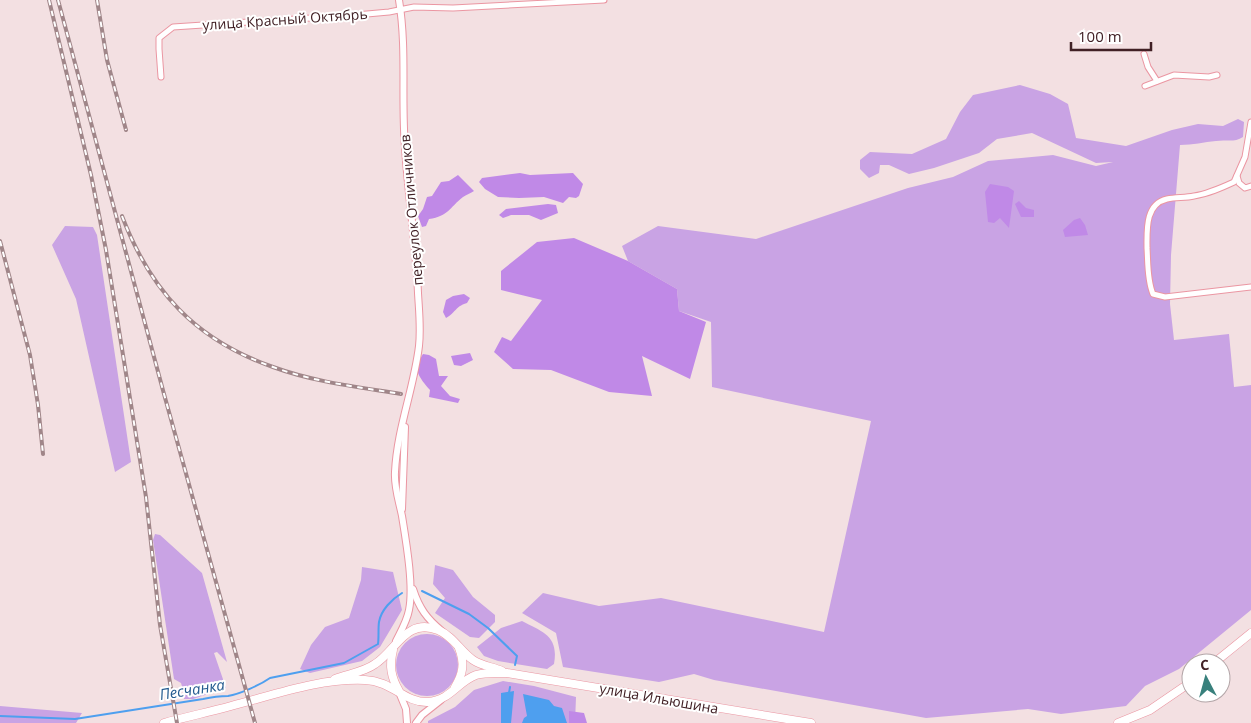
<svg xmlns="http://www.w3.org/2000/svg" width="1251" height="723" font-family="'Open Sans',sans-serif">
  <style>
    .green { fill: #c9a3e4 }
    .forest { fill: #c089e7 }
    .water { fill: #4e9fef }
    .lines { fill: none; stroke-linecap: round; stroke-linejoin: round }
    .stream { stroke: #4e9fef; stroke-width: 2 }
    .minor-casing { stroke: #eb96a2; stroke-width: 7 }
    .major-casing { stroke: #eb96a2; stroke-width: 8 }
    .highway-casing { stroke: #eb96a2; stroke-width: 9 }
    .minor { stroke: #fff; stroke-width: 5 }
    .major { stroke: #fff; stroke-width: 6 }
    .highway { stroke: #fff; stroke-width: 8 }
    .rail-casing { stroke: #a08689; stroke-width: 4 }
    .rail { stroke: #fff; stroke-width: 2; stroke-dasharray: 5.5; stroke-linecap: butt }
    .labels { text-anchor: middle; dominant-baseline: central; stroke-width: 4; stroke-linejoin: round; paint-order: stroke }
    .street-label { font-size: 14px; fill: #412025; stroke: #fff }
    .water-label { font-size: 15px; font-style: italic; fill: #235a8f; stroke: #fff }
  </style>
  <rect width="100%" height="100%" fill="#f3e0e2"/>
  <g class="green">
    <path d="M1020,85L1050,94L1068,104L1076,138L1126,146L1172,130L1198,124L1223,126L1238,119L1244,122L1243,137C1234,143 1226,139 1216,141C1204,142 1193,145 1180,145L1171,255L1170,304L1174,340L1229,334L1234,387L1251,385V610L1179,669L1145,686L1126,706L1061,714L1028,709L926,718L714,680L694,674L659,682L563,667L556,633L522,613L543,593L599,606L661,598L824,632L871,421L712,387L711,322L679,311L677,289L628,261L622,246L658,226L756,239L908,188L953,177L988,161L1053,155L1096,166L1113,162L1096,163L1032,133L997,139L979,153L934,168L909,174L889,165H880L879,173L869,178L860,169V160L870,152L912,154L946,139L960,112L973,95Z"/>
    <path d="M65,226L93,227L97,235L131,462L115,472L76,299L52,245Z"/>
    <path d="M155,534L160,535L202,573L227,662L217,652L214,653L226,688L193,699H184V693L181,683L174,679L153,540Z"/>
    <path d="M435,565L453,570L473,597L495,615V622L479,638L470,637L435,613L445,598L433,584Z"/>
    <path d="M362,567L393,572L402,610L380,647L362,661L310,673L300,669L311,645L325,627L349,618L361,580Z"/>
    <path d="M522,621C543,632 559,636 554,664L547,669L498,661L484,656L477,647L501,628Z"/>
    <circle cx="427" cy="665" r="31"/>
    <path d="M503,681L534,686L576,697L575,723H428V721L455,707L474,690Z"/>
    <path d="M0,706L82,713L76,723H0Z"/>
  </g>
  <g class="forest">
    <path d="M520,173L530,175L573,173L583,184L579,196L576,198L569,197L563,203L544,197L519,198L498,197L485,189L479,182L482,178Z"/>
    <path d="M458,175L474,191C471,193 466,195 463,197C449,208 449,216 429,219L426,226L422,227L418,216L423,209L427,197L432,196L441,182L449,181Z"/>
    <path d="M990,184L1008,187L1014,191L1009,228L1000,218L994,223L988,222L985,192Z"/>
    <path d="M1019,201L1026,208L1034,210V217H1021L1015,204Z"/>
    <path d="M548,204L556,205L558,213L541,220L529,215H511L503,218L499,215L506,209Z"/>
    <path d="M1080,218L1085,225L1088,235L1065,237L1063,230L1074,220Z"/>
    <path d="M574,238L628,261L677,289L679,311L706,322L690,379L642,356L652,396L609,392L551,370L513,369L494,352L502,337L511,341L542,300L501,290V271L537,242Z"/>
    <path d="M464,294L470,298L467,303C454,307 456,313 446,318L443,312L446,300L453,296Z"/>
    <path d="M470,353L473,360L461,366L454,365L451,356Z"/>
    <path d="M423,354L429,355L436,359L439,376H448L441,386L450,396L460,399L458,403L429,397L430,390C419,377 412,370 423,354Z"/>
    <path d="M569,711L584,713L587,723H569Z"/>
  </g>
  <g class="water">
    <path d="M514,691L511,723H501V693Z"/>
    <path d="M523,694L549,700L554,706L562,708L567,723H522L524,718L527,716Z"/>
  </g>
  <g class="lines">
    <g class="stream">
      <path d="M422,591L469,614L488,628L517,656L515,665"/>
      <path d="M509,693L510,687"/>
      <path d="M0,716L75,719L203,699C212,697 219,696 228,696C240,694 260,685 270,678L344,663L378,644C379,637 378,629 379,622C381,610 392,599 402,593"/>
    </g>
    <g class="minor-casing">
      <g id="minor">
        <path d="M1144,54L1148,67L1157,81"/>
        <path d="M161,77L159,49V38L173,27L356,15L389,12L414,7L453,8L604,0"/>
        <path d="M1145,86L1174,75L1209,77L1217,75"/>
        <path d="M1251,122L1245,157L1234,182C1221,188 1208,194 1194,196C1185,198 1176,197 1167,199C1145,204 1147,230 1147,248C1148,262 1147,280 1153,294L1165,297L1251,287"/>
        <path d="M1237,176L1239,183L1245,188L1251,186"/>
      </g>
    </g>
    <g class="major-casing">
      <g id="major">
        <path d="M402,509L405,427"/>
        <path d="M413,589C419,608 427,619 442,631"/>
        <path d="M396,641C401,631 407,621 409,610C414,586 406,541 402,516C399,501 394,487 395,472C397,429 414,388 419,346C421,328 419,311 418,293C416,244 408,196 405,147C401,98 407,49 399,0"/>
        <path d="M399,692L406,709L407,723"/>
        <path d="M416,723L422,715L441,700"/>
      </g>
    </g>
    <g class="highway-casing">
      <g id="highway">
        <path d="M393,650C389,666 391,677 399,691"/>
        <path d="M1214,663L1251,633"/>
        <path d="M335,679C348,674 364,672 375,664C396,651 406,617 438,630C453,636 461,652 473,660C482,666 493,667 502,671"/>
        <path d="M455,687C463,674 465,663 459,648"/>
        <path d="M164,723C186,717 209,712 231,706C274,695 319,678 365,680C392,681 405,703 428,702C451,700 457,682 476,675C486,672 497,673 507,673L811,723"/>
        <path d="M1118,723L1150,710L1191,682"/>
      </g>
    </g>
    <use href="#minor" class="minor"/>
    <use href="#major" class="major"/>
    <use href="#highway" class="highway"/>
    <g class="rail-casing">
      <g id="rail">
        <path d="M49,0L91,175L106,250L146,497L160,625L177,723"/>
        <path d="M58,0L164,394L255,723"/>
        <path d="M97,0L107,60L126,130"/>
        <path d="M122,216C151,292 196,340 273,367C314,382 358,387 401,394"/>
        <path d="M0,241L30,355L38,405L43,454"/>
      </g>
    </g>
    <use href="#rail" class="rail"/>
  </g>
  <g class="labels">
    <g class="street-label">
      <text transform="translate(285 19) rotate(-4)">улица Красный Октябрь</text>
      <text transform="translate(411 210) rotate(-95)">переулок Отличников</text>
      <text transform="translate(659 698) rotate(10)">улица Ильюшина</text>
    </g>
    <g class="water-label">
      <text transform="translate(192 689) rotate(-9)">Песчанка</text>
    </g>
  </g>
  <g transform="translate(1206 678) rotate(354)"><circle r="24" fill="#ffffff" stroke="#b3a6a8"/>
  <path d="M0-4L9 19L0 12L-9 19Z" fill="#38807c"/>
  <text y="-8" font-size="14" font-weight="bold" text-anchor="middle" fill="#412025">С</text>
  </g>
  <path d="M1071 42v8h80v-8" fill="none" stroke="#412025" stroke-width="2.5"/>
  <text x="1078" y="42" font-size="15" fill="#412025" stroke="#ffffff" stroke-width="4" paint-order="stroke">100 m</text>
</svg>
